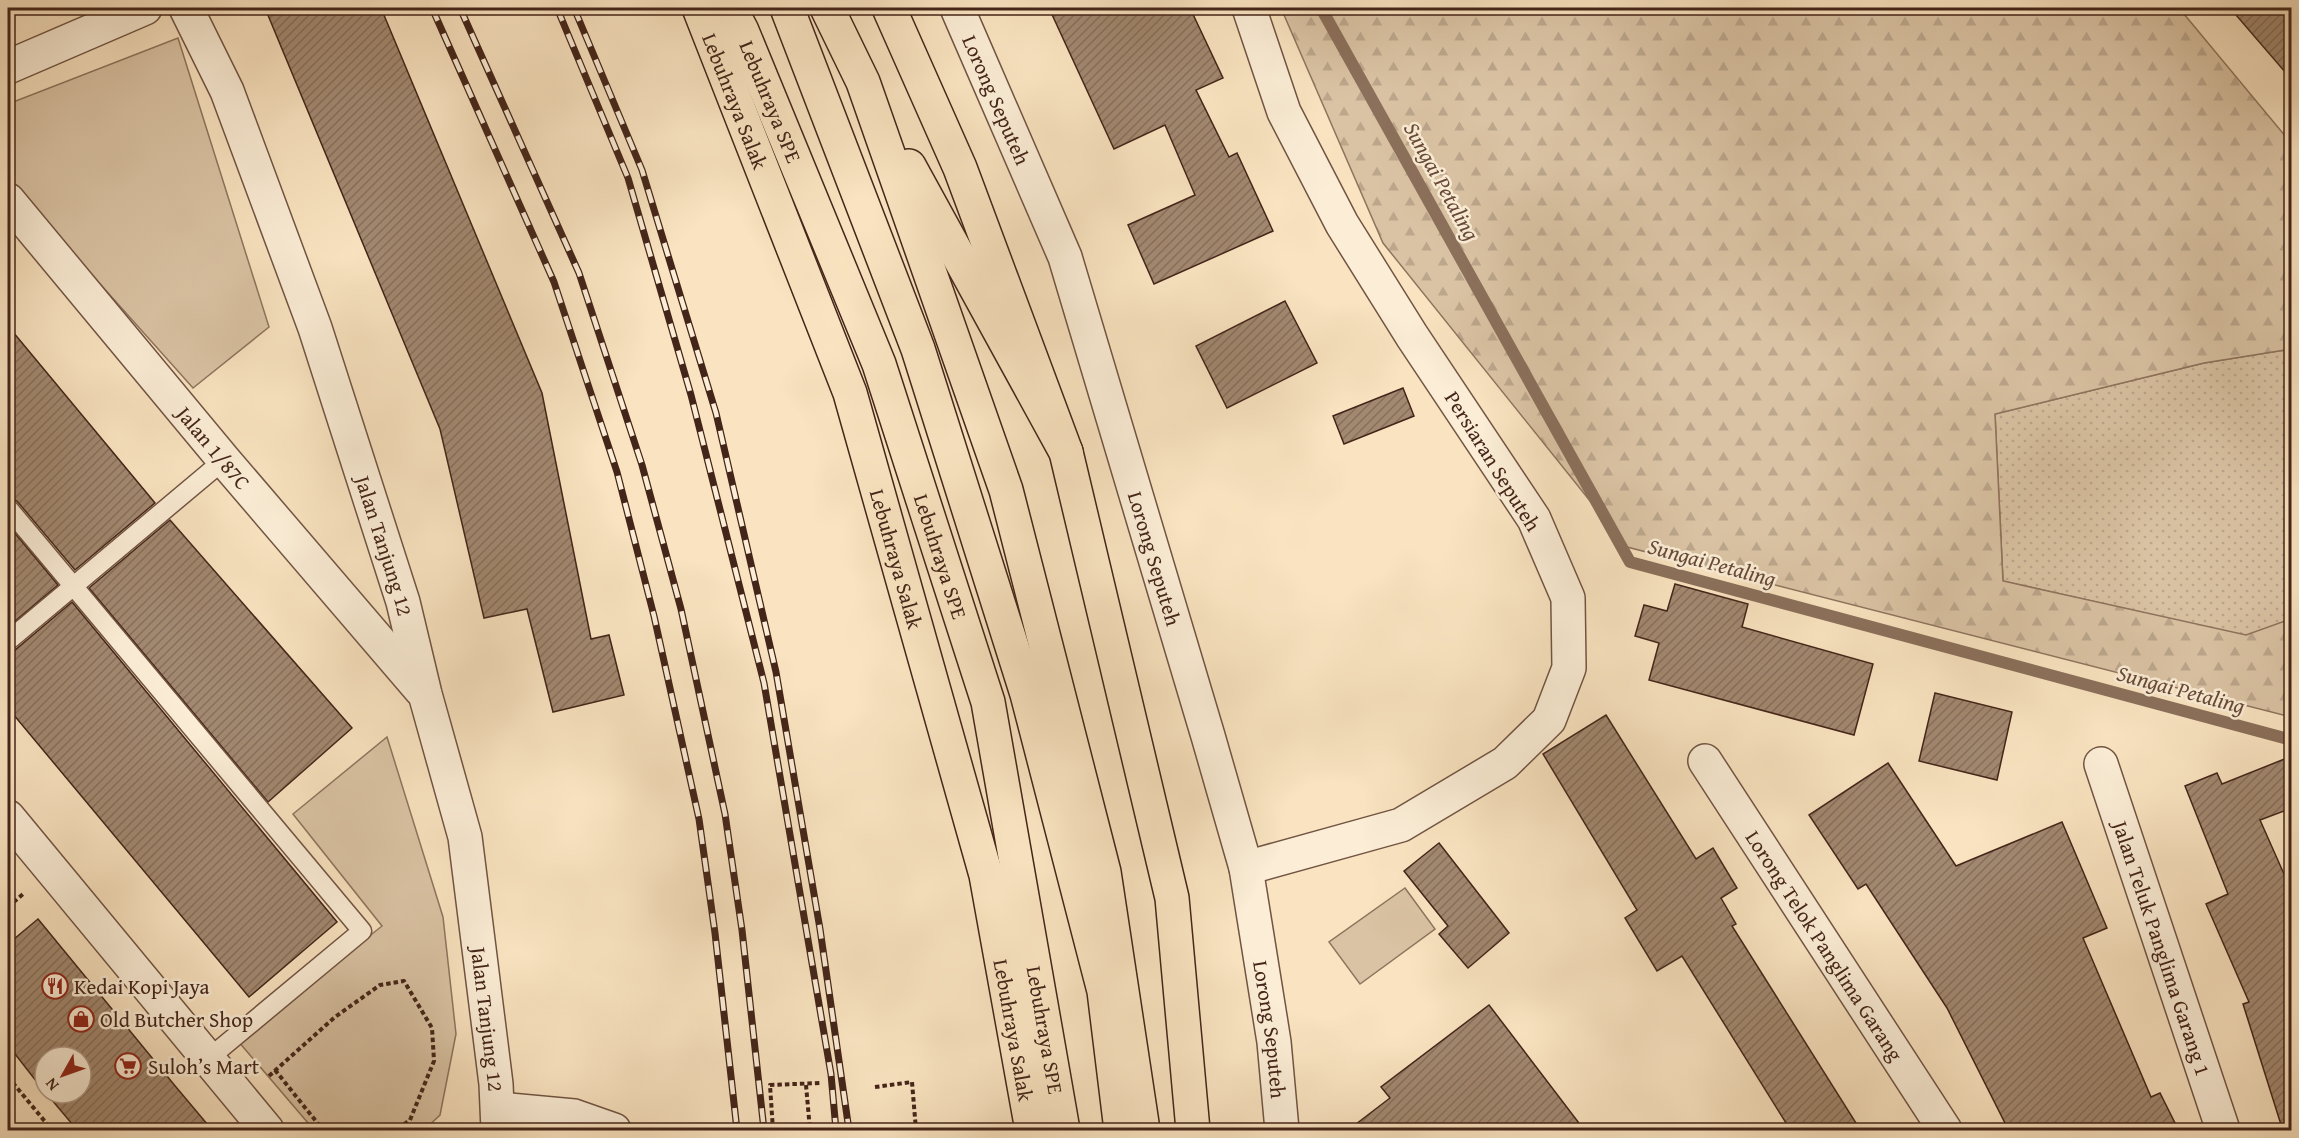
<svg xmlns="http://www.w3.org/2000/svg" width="2299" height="1138" font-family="'Gentium Book Plus',serif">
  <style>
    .grass { fill: url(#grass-dots); stroke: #8f745e; stroke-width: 1.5 }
    .forest { fill: url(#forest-firs); stroke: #8f745e; stroke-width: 1.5 }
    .green { fill: #dac3a4; stroke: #8f745e; stroke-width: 1.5 }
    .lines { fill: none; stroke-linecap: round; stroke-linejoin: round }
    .stream { stroke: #8b705b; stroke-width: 12 }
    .building { fill: url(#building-hatch); stroke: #442519; stroke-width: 1.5 }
    .service-casing { stroke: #715443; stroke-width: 21 }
    .minor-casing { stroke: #715443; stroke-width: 36 }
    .trunk-casing { stroke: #442519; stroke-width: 36 }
    .motorway-casing { stroke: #442519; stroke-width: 36 }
    .path { stroke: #442519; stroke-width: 4; stroke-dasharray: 4.5 3; stroke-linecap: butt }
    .service { stroke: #fbedd6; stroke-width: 18 }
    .minor { stroke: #fbedd6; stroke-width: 33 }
    .trunk { stroke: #f9e3c0; stroke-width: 33 }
    .motorway { stroke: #f9e3c0; stroke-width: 33 }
    .rail-casing { stroke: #442519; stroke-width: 7 }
    .rail { stroke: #fbedd6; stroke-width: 4.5; stroke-dasharray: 14; stroke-linecap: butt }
    .labels { text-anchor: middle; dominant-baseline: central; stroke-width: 5; stroke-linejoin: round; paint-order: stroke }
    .street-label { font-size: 21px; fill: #442519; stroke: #fbedd6 }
    .poi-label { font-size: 21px; fill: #442519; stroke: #fbedd6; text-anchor: start }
    .water-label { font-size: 22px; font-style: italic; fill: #684a3a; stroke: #fbedd6 }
  </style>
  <defs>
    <pattern id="grass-dots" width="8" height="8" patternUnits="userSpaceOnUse" patternTransform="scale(1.5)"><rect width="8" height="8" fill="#dac3a4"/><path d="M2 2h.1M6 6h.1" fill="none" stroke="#bca78d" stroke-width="1.8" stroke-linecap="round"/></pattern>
    <pattern id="forest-firs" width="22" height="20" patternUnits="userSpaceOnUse" patternTransform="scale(1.5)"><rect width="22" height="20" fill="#dac3a4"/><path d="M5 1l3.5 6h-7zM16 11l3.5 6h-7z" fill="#bca78d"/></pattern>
    <pattern id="building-hatch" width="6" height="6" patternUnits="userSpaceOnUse" patternTransform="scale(1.5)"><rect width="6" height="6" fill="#a28870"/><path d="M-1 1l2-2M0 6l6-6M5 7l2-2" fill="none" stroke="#866f5b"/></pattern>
  </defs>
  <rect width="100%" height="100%" fill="#f9e3c0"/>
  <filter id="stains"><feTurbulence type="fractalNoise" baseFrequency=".00333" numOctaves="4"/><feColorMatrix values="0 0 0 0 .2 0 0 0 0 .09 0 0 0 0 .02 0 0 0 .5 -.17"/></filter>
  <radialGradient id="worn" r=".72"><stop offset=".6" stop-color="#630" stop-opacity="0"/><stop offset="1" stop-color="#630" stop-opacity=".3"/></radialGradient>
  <path class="grass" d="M2291,349V619L2246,636L2003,581L1995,414L2204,363Z"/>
  <path class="forest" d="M1281,8H2179L2291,143V349L2204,363L1995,414L2003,581L2246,635L2291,619V717L1627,547L1383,243Z"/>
  <g class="green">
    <path d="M178,38L269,327L193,388L8,181V104Z"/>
    <path d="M387,737L443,917L456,1034L440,1115L424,1130H314L238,1041L382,926L293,814Z"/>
    <path d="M1405,888L1435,929L1360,984L1329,942Z"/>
  </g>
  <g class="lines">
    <path class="stream" d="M1321,8L1630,562L2292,740"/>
  </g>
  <g class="building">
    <path d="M265,8H381L542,393L591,639L609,635L624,695L553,712L527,609L484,618L440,429Z"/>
    <path d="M1049,8H1190L1223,78L1196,90L1229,157L1237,153L1273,231L1154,284L1128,225L1195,195L1165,125L1114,149Z"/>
    <path d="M2230,8H2292V80Z"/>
    <path d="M1285,301L1317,363L1227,408L1196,346Z"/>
    <path d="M8,326L155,503L75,570L17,501L8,497Z"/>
    <path d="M1403,388L1414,416L1344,444L1333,416Z"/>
    <path d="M170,520L352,728L268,802L89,588Z"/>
    <path d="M8,525L58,585L8,627Z"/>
    <path d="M1675,584L1748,604L1742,627L1873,664L1854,735L1649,680L1659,643L1635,636L1644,605L1667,611Z"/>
    <path d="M72,602L337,922L249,997L8,708V652L15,650Z"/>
    <path d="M1935,693L2012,712L1997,780L1919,761Z"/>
    <path d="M1606,715L1696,859L1713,848L1737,888L1721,898L1736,924L1732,926L1861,1131H1791L1682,956L1657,971L1625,918L1637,910L1543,754Z"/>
    <path d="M2292,756V808L2260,820L2292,892V1131H2283L2243,1004L2249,1002L2206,904L2228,894L2185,786L2217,773L2222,784Z"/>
    <path d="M1888,763L1956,866L2062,822L2107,928L2083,938L2151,1097L2160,1093L2179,1131H2009L1947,1008L1866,884L1858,889L1809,815Z"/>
    <path d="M1439,843L1509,933L1468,968L1439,934L1448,926L1404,871Z"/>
    <path d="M38,919L176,1087L213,1131H78L46,1093H81V1057H45V1091L40,1086L8,1045V944Z"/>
    <path d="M1489,1005L1585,1131H1347L1390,1098L1381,1087Z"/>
  </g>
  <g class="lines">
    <g class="service-casing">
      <g id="service">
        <path d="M8,508L362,931L208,1059"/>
        <path d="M8,641L224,460"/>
      </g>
    </g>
    <g class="minor-casing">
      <g id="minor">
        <path id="s1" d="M186,8L227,91L315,328L403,602L425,694L465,837L496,1084L498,1130"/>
        <path id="s2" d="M957,8L1065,257L1208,736L1246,868L1274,1042L1282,1130"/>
        <path d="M8,67L145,8"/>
        <path id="s3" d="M8,200L224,460L421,690"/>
        <path id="s4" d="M1705,761L1945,1130"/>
        <path id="s5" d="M2101,764L2223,1130"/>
        <path d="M8,817L267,1130"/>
        <path d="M1246,868L1401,825L1505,763L1549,720L1569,668L1568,598L1534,519L1412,336L1342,224L1284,112L1249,8"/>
        <path d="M499,1109L574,1116L614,1130"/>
      </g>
    </g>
    <g class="trunk-casing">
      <g id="trunk">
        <path id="s6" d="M699,8L850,393L986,875L1032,1130"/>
        <path d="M827,8L863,82L1006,490L1104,872L1143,1130"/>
        <path d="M909,166L1066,452L1172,898L1193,1130"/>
      </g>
    </g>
    <g class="motorway-casing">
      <g id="motorway">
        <path id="s7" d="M730,8L742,31L879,364L988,702L1063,1130"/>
        <path d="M787,8L918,349L1027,694L1104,991L1121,1130"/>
        <path d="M889,8L960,168L1066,452"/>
      </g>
    </g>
    <g class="path">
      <path d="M8,907L23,894"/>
      <path d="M275,1070L323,1130"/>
      <path d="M269,1076L335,1017L380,985L404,981L432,1028L434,1061L410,1120L396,1130"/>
      <path d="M8,1077L52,1130"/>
      <path d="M806,1085L810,1130"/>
      <path d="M875,1087L912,1082L916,1130"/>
      <path d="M773,1130L770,1085L820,1083"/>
    </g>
    <use href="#service" class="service"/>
    <use href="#minor" class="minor"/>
    <use href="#trunk" class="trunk"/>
    <use href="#motorway" class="motorway"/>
    <g class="rail-casing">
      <g id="rail">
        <path d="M432,8L554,282L617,472L654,616L699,819L715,933L737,1130"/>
        <path d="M460,8L579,273L642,465L681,609L725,814L742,930L764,1130"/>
        <path d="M557,8L628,178L691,395L764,683L831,1074L836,1130"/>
        <path d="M574,8L642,170L716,413L776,672L820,929L849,1130"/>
      </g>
    </g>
    <use href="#rail" class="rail"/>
  </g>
  <defs>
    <g id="restaurant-ring" transform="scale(1.35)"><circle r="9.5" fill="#fbedd6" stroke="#8f2418" stroke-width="1.5"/><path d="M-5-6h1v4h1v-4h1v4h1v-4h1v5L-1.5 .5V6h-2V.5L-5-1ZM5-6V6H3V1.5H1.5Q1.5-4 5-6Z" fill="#8f2418"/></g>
    <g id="shop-ring" transform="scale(1.35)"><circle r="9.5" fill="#fbedd6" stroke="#8f2418" stroke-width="1.5"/><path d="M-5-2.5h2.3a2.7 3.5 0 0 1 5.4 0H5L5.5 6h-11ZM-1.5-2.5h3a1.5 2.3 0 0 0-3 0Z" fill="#8f2418"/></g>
    <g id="supermarket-ring" transform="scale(1.35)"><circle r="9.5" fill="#fbedd6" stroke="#8f2418" stroke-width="1.5"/><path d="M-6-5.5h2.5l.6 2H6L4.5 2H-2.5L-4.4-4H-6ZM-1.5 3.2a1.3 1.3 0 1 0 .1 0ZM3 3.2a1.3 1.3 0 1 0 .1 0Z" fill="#8f2418"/></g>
  </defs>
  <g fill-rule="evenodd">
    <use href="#restaurant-ring" x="55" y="986"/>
    <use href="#shop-ring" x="81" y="1019"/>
    <use href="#supermarket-ring" x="128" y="1066"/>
  </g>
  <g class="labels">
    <g class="street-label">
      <text stroke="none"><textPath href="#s2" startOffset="100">Lorong Seputeh</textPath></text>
      <text stroke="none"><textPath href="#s7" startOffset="102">Lebuhraya SPE</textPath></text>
      <text stroke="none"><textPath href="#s6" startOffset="100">Lebuhraya Salak</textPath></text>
      <text stroke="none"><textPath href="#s3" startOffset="322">Jalan 1/87C</textPath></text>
      <text transform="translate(1493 461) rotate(58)">Persiaran Seputeh</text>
      <text stroke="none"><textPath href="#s1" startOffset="574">Jalan Tanjung 12</textPath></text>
      <text stroke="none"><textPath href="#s7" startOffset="588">Lebuhraya SPE</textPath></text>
      <text stroke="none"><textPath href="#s2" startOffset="586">Lorong Seputeh</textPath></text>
      <text stroke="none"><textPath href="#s6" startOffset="586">Lebuhraya Salak</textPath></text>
      <text stroke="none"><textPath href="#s4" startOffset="220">Lorong Telok Panglima Garang</textPath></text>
      <text stroke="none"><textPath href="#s5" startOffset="194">Jalan Teluk Panglima Garang 1</textPath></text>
      <text stroke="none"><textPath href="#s1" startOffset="1060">Jalan Tanjung 12</textPath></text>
      <text stroke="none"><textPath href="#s7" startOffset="1074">Lebuhraya SPE</textPath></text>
      <text stroke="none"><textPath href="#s2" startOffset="1072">Lorong Seputeh</textPath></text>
      <text stroke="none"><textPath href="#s6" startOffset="1072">Lebuhraya Salak</textPath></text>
    </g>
    <g class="poi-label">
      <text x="74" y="986">Kedai Kopi Jaya</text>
      <text x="100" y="1019">Old Butcher Shop</text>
      <text x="148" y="1066">Suloh’s Mart</text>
    </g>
    <g class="water-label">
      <text transform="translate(1442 181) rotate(61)">Sungai Petaling</text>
      <text transform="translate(1712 562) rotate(15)">Sungai Petaling</text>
      <text transform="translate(2181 689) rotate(15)">Sungai Petaling</text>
    </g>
  </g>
  <rect width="2299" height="1138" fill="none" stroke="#f9e3c0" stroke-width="30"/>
  <rect x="9" y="9" width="2281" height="1120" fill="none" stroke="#442519" stroke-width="3"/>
  <rect x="15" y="15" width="2269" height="1108" fill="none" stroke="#442519" stroke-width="1.5"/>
  <g transform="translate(63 1075) rotate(230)"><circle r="28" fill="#fbedd6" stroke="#b29d8a" stroke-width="1.5"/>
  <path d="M0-4.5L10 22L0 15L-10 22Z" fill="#8f2418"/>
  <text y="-9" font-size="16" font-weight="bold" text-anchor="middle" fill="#442519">N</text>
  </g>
  <rect width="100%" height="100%" filter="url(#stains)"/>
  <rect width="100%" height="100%" fill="url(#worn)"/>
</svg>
